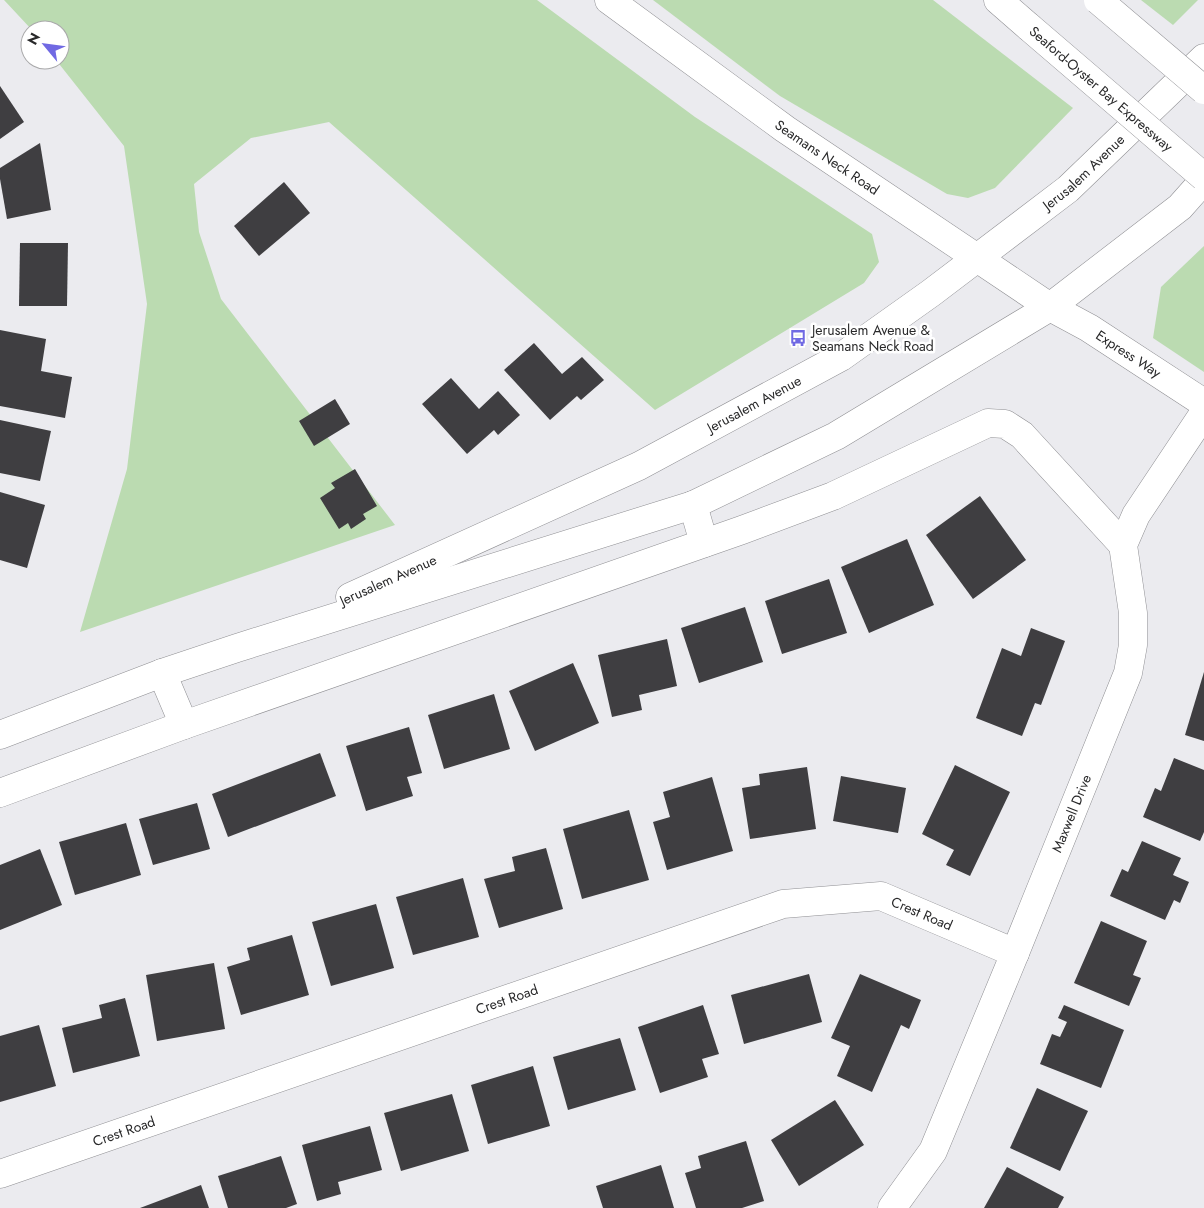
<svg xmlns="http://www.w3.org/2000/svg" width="1204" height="1208" font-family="Jost,sans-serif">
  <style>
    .green { fill: #bbdbb1 }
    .building { fill: #3f3e41 }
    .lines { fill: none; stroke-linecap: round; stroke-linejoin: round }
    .minor-casing { stroke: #8f8f93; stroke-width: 29 }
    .major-casing { stroke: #8f8f93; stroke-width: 29 }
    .highway-casing { stroke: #8f8f93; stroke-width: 29 }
    .minor { stroke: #fff; stroke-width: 28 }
    .major { stroke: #fff; stroke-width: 28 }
    .highway { stroke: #fff; stroke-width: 28 }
    .highway-bridge-casing { stroke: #8f8f93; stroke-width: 29; stroke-linecap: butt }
    .highway-bridge { stroke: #fff; stroke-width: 28 }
    .labels { text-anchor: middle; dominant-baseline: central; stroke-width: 5; stroke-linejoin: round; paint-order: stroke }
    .street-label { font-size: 14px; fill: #29292a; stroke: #fff }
    .poi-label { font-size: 14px; fill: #29292a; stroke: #fff; text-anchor: start }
  </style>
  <rect width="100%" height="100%" fill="#ebebef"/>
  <g class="green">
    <path d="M4,0H537L695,117L872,234L879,262L864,283L655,410L329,122L251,138L194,184L199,232L221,299L395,525L80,632L127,469L147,304L124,146L56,60H60V30H32Z"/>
    <path d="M653,0H933L1073,108L995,188L968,198L947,194L780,96Z"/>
    <path d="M1141,0H1198L1173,25Z"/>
    <path d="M1204,246V372L1153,338L1161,287Z"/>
  </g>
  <g class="building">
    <path d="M0,86L24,122L0,139Z"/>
    <path d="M40,143L51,210L7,219L0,179V168Z"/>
    <path d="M284,182L310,213L259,256L234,226Z"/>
    <path d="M20,243H68L67,306H19Z"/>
    <path d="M0,330L46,339L41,371L72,377L65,418L0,406Z"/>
    <path d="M534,343L562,374L582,357L604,380L581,400L577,396L550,420L504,370Z"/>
    <path d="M451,378L479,409L498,391L520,415L498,435L494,430L467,454L422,404Z"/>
    <path d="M335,399L350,424L314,446L299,421Z"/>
    <path d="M0,420L51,431L40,481L0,473Z"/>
    <path d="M355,469L377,506L363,514L366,519L351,529L348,523L339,529L320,498L335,488L331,483Z"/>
    <path d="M0,492L45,505L27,568L0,560Z"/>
    <path d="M980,496L1026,560L973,599L926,535Z"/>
    <path d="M907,539L934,605L869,633L841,567Z"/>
    <path d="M829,579L847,633L782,654L765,601Z"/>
    <path d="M745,607L763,662L699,683L681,628Z"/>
    <path d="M1031,628L1065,641L1041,705L1035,703L1022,736L976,718L1002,648L1021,656Z"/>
    <path d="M667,639L677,686L639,695L642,710L612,717L598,655Z"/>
    <path d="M573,663L599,723L535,751L509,691Z"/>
    <path d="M1204,672V741L1185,735Z"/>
    <path d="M494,694L510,749L444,769L428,715Z"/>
    <path d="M409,727L422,773L407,777L413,796L366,811L346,746Z"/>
    <path d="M320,753L336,796L228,837L212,794Z"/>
    <path d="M1174,758L1204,770V832L1200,841L1143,817L1155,788L1161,791Z"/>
    <path d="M955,765L1010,792L970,876L946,865L954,850L922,834Z"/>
    <path d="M807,767L816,829L750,839L742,788L760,785L759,774Z"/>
    <path d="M841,776L906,788L898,833L833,821Z"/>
    <path d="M712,777L733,851L667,870L653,822L670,817L663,792Z"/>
    <path d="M197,803L210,849L153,865L139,819Z"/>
    <path d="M629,810L649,880L582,899L563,829Z"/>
    <path d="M126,823L141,875L75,895L59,842Z"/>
    <path d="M1142,841L1181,858L1173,875L1189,882L1180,903L1174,900L1165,920L1110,896L1122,869L1128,872Z"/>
    <path d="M546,848L563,909L499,928L484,879L515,871L512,857Z"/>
    <path d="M40,849L62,905L0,930V865Z"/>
    <path d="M463,878L479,937L413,955L396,897Z"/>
    <path d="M376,904L394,968L331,986L312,922Z"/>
    <path d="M1101,921L1147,941L1133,975L1141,978L1129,1006L1074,983Z"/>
    <path d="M292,935L309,995L241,1015L227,967L250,960L247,948Z"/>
    <path d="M214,963L225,1029L157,1041L146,975Z"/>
    <path d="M809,974L822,1022L744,1044L731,995Z"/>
    <path d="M860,974L921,1000L909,1029L901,1025L872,1092L837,1076L850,1046L831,1038Z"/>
    <path d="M125,998L140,1056L73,1073L62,1028L102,1018L99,1005Z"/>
    <path d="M703,1005L719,1054L702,1059L708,1077L660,1093L638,1027Z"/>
    <path d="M1064,1005L1124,1030L1101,1088L1040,1064L1052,1034L1060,1037L1067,1022L1058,1018Z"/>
    <path d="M39,1025L56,1086L0,1102V1036Z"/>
    <path d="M620,1038L636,1090L568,1110L553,1057Z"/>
    <path d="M533,1066L550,1126L488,1144L471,1085Z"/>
    <path d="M1037,1088L1088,1111L1060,1171L1010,1148Z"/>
    <path d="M452,1094L469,1151L401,1171L384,1113Z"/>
    <path d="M835,1100L864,1145L799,1186L771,1140Z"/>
    <path d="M370,1126L382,1170L338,1182L341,1194L317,1201L302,1145Z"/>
    <path d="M746,1141L764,1201L742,1208H696L685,1173L701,1168L698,1156Z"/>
    <path d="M281,1156L297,1204L286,1208H228L218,1176Z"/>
    <path d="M661,1165L674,1208H603L596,1186Z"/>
    <path d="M1007,1167L1064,1197L1058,1208H984Z"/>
    <path d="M201,1185L209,1208H140Z"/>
  </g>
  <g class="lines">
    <g class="minor-casing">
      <g id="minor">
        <path d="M0,793L184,725L742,530L833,496L988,423L1005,424L1022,435L1123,545"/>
        <path id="s1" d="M0,1174L783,904L881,896L1015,953"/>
        <path id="s2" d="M892,1208L933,1151L1015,953L1128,673L1133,645V613L1123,545L1136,515L1204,413"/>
      </g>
    </g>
    <g class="major-casing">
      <g id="major">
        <path id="s3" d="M609,0L785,129L1050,307L1089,328L1204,403"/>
        <path d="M693,505L704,543"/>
        <path id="s4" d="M350,597L639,466L841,357L931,293L1068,189L1204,58"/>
        <path d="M162,673L184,725"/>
        <path d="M0,735L162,673L237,648L693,505L836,436L1050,307L1180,207L1204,180"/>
      </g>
    </g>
    <g class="highway-casing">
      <path id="highway" d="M998,0L1029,27"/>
    </g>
    <use href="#minor" class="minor"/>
    <use href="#major" class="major"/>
    <use href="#highway" class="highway"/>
    <g class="highway-bridge-casing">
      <g id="highway-bridge">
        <path d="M1098,0L1204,90"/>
        <path id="s5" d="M1029,27L1204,177"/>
      </g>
    </g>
    <use href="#highway-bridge" class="highway-bridge"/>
  </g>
  <defs>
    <g id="bus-bare" transform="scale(1.35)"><path d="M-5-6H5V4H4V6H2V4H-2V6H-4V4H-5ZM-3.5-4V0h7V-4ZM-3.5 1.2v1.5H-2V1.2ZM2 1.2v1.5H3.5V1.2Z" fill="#7069e3" stroke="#fff" stroke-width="2.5" paint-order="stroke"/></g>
  </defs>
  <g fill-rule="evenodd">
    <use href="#bus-bare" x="798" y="338"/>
  </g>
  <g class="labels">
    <g class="street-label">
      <text stroke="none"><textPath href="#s5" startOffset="95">Seaford-Oyster Bay Expressway</textPath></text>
      <text stroke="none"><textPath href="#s3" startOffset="269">Seamans Neck Road</textPath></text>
      <text stroke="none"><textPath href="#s4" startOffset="852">Jerusalem Avenue</textPath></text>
      <text stroke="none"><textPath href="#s3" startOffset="629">Express Way</textPath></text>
      <text stroke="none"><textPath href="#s4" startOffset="448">Jerusalem Avenue</textPath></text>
      <text transform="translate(388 580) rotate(-24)">Jerusalem Avenue</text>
      <text stroke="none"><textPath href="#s2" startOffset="435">Maxwell Drive</textPath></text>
      <text stroke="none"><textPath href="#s1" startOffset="971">Crest Road</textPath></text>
      <text stroke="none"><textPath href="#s1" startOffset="536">Crest Road</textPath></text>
      <text stroke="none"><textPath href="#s1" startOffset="131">Crest Road</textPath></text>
    </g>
    <g class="poi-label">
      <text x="812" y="330">Jerusalem Avenue &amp;<tspan x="812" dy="16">Seamans Neck Road</tspan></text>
    </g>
  </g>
  <g transform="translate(45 45) rotate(299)"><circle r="24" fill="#ffffff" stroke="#a9a9aa"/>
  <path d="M0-4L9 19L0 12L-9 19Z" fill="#7069e3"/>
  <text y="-8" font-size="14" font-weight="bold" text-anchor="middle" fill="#29292a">N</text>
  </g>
</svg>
